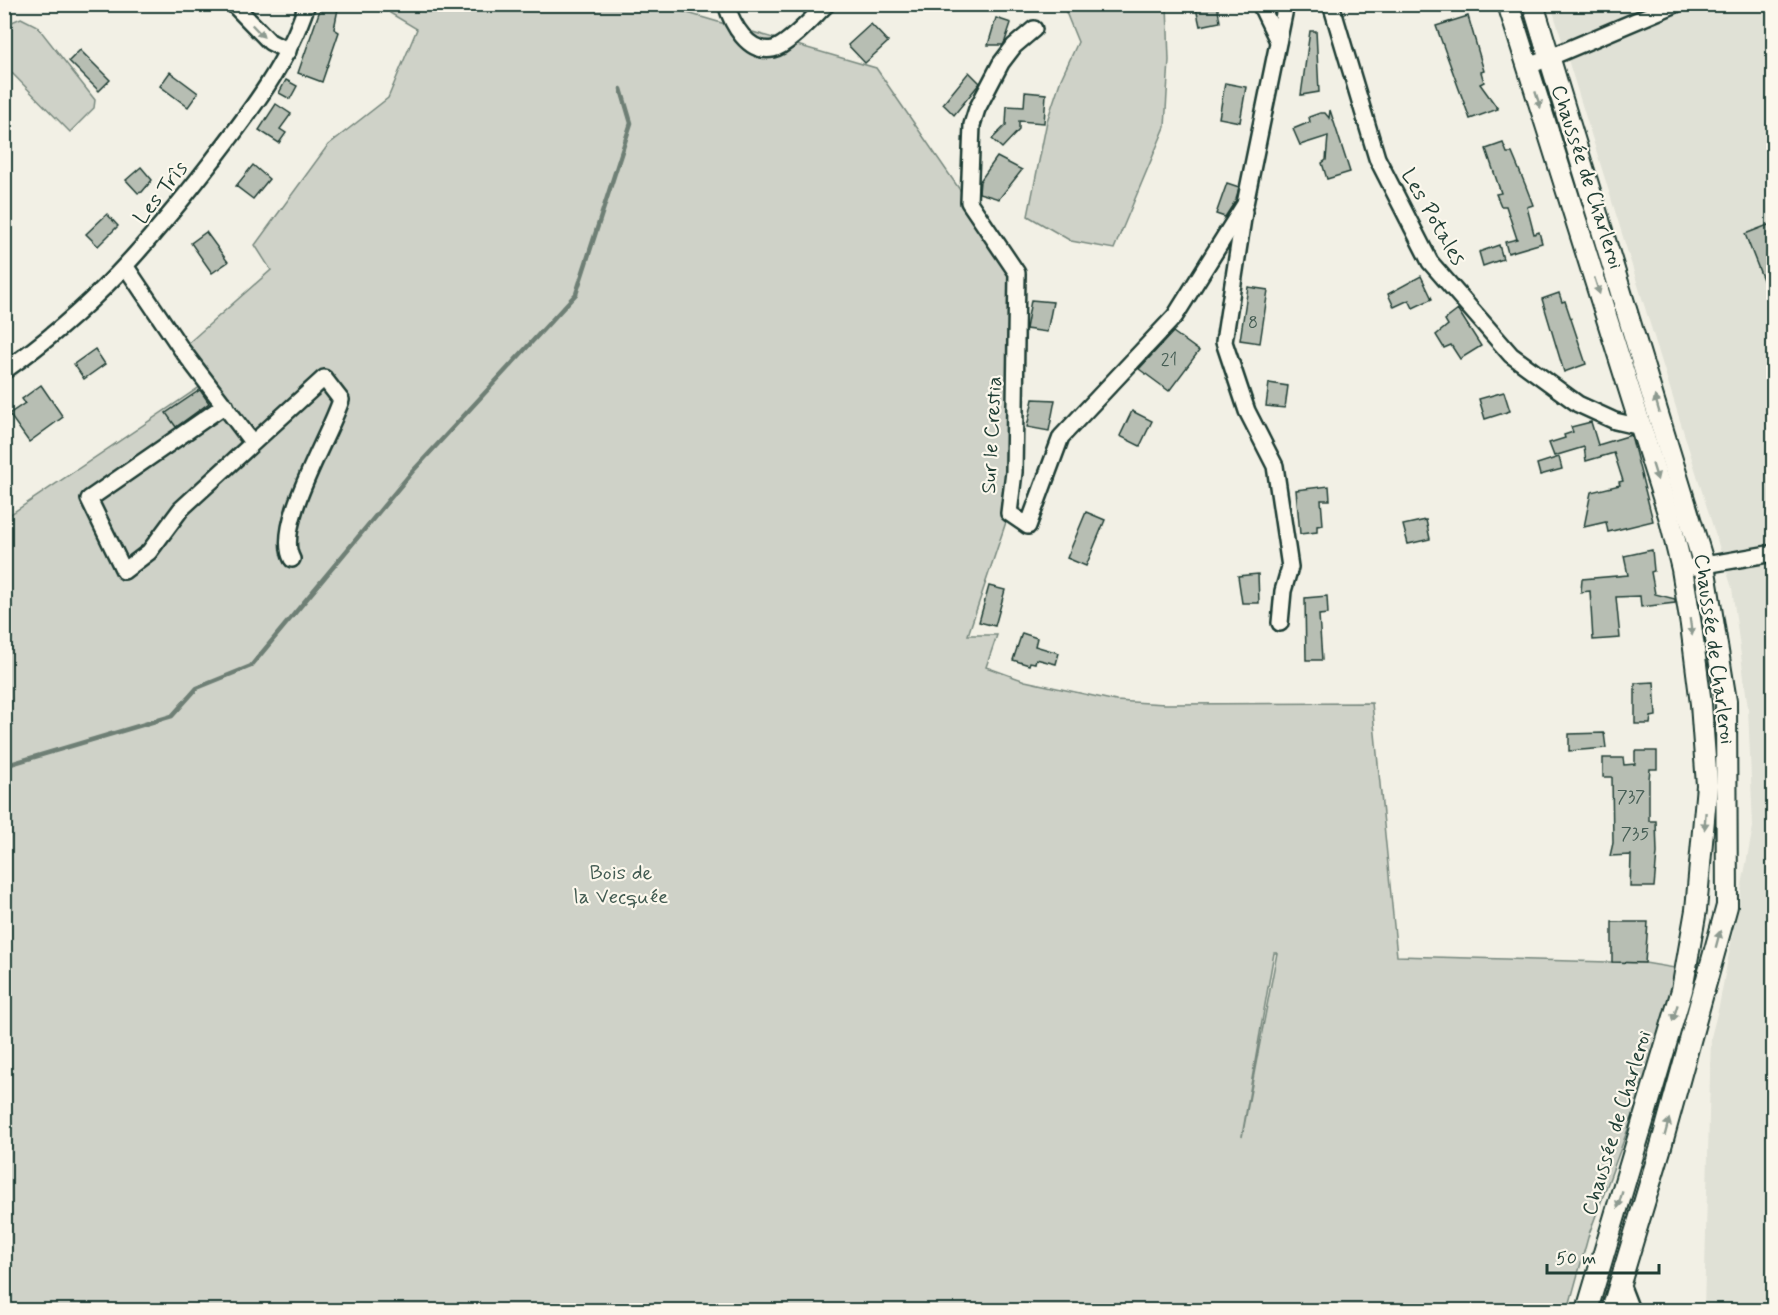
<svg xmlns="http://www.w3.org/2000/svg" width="1778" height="1315" font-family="Mynerve,sans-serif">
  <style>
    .built { fill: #e0e1d6 }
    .green { fill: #cfd2c8; stroke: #77887e; stroke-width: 1.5; fill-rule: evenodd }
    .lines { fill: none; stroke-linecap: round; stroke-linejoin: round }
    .stream { stroke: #6e7f75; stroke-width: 4.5 }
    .building { fill: #b7beb3; stroke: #1f3d34; stroke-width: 1.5 }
    .minor-casing { stroke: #1f3d34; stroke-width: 20 }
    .major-casing { stroke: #1f3d34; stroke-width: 24 }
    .minor { stroke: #fbf7ec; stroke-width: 15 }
    .major { stroke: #fbf7ec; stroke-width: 20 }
    .oneway { fill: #8d9a90 }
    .labels { text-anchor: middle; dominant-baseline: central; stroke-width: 4.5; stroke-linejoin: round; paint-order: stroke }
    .number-label { font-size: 18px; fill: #455d54 }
    .street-label { font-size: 21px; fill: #1f3d34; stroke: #fbf7ec }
    .park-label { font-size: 21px; fill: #425b52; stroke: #fbf7ec }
  </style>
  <rect width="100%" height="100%" fill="#f2f0e5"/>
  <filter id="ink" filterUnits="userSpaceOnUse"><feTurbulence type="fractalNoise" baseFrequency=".0167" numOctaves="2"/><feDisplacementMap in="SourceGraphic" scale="12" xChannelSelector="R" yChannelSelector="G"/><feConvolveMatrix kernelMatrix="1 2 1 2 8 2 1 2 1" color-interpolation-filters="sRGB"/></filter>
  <g filter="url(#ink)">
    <path class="built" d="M1551,5H1773V1310H1704L1711,1037L1719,1006L1753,827L1748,708L1732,588Z"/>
    <g class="green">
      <path d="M390,5H660L876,68L1017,273L1009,513L968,635H997L986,667L1025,681L1116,701L1165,704L1372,703L1397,956L1645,963L1687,970L1589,1234L1568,1310H5V518L201,386L177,353L271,270L255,245L328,145L388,98L417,29L390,13ZM1274,953H1277L1242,1137V1136Z"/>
      <path d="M1063,5H1167L1169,60L1165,127L1114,249L1071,241L1028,216L1047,121L1061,79L1078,42Z"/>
      <path d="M21,18L37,26L95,100L94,108L70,132L5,66V25Z"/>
    </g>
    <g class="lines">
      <path class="stream" d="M4,766L172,716L197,688L251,666L412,472L576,294L631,123L621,89"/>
    </g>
    <g class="building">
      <path d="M322,4H339L334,29L339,32L322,82L298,73Z"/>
      <path d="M1211,4H1217L1220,22L1200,26L1196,8Z"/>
      <path d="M1468,16L1484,71L1481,72L1484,82L1480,84L1498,109L1470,119L1436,26Z"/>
      <path d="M996,18L1011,23L1005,41L1003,45H988Z"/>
      <path d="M871,24L888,42L865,63L848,45Z"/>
      <path d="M1310,31H1316L1319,92L1301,95Z"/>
      <path d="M80,50L110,80L99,91L69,61Z"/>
      <path d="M170,72L198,93L188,107L160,86Z"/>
      <path d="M969,72L980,83L954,115L943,104Z"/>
      <path d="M286,80L297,86L290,99L279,93Z"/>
      <path d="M1225,83L1246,87L1240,122L1219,118Z"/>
      <path d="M1025,92L1046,94L1044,123L1019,121V130L1002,148L992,139L1006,125L1007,106L1024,107Z"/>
      <path d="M276,104L291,114L280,129L286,133L279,143L259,130Z"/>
      <path d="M1330,110L1350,172L1327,179L1322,163L1326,160L1328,136L1300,145L1293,129L1310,122L1309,117L1320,113H1325L1329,118Z"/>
      <path d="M1503,143L1507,153H1512L1525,184L1533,205L1527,207L1534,234L1539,232L1542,243L1508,253L1505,242L1517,239L1506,206H1501L1496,194L1501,193L1486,149Z"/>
      <path d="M997,157L1022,170L999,199L979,193L980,181Z"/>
      <path d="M253,165L269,179L253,199L236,186Z"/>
      <path d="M141,167L152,180L142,192L138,193L126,180Z"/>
      <path d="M1227,183L1239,187L1236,200L1225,217L1216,214Z"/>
      <path d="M107,214L118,226L98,246L86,234Z"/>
      <path d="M1773,223V305L1745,234Z"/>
      <path d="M206,232L228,262L212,273L191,243Z"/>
      <path d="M1499,245L1503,259L1483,266L1479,252Z"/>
      <path d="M1421,276L1432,299L1413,308L1409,300L1394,307L1388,294Z"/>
      <path d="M1248,287L1268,290L1260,343L1240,340Z"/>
      <path d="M1559,293L1562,302L1565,301L1586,364L1564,372L1542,299Z"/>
      <path d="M1031,300L1053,302L1047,332L1026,329Z"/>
      <path d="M1458,310L1481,346L1460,359L1451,345L1444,348L1436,335L1448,325L1445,320Z"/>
      <path d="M1173,332L1199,351L1169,391L1139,369Z"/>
      <path d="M95,349L105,364L84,379L74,364Z"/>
      <path d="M1269,383L1288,386L1285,408L1266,406Z"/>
      <path d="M41,385L63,417L29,442L9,414L25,403L22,399Z"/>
      <path d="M200,390L209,403L176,427L166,413Z"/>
      <path d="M1504,392L1510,411L1485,419L1479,399Z"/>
      <path d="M1033,399L1055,400L1049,431L1027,427Z"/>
      <path d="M1132,411L1152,421L1140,446L1120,436Z"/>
      <path d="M1591,422L1598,445L1631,435L1653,521L1608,532L1606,522L1584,527L1591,492L1620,485L1619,482L1623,481L1614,453L1586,461L1584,447L1554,456L1549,443L1565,438L1564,435L1573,432L1571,427Z"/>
      <path d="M1559,457L1562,469L1540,475L1537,464Z"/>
      <path d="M1329,486L1330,500H1321L1323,525L1317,526V532L1300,534L1296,490Z"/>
      <path d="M1086,512L1105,520L1086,566L1067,558Z"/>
      <path d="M1426,520L1430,539L1408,544L1403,525Z"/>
      <path d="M1652,550L1654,571L1651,572L1655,594L1675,599V603L1641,607L1640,596L1616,597L1620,638L1593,640L1590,591L1581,592L1582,579L1628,575L1624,556Z"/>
      <path d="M1258,574L1259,603H1242L1238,576Z"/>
      <path d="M989,586L1005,590L995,626L979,622Z"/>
      <path d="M1327,596L1328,614L1319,615L1322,660H1306L1305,598Z"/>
      <path d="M1022,633L1037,638L1035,646L1059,653L1056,664L1036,659L1035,663L1030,662L1029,665L1013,660Z"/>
      <path d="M1654,682L1656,716L1651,717L1650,724H1635V683Z"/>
      <path d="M1604,733L1606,748L1569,751V734Z"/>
      <path d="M1635,751H1657V769H1650L1649,779V821H1656L1657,853L1654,887H1630L1631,855L1610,856L1613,843L1612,777H1603V758H1623L1624,765L1635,764Z"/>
      <path d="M1612,922H1648L1645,963L1612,962Z"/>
    </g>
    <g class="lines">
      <g class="minor-casing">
        <g id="minor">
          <path d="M233,4L270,42L288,51"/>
          <path d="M726,4C732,24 748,54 773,49C788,46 815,15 827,4"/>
          <path d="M1260,4L1278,41"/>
          <path d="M1331,4L1377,158L1430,262L1511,355L1578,404L1615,421L1641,427"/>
          <path d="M1034,29L1014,46L1001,63L977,109L972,125L969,202L1017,273L1014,472L1009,513L1028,526L1061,437L1175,316L1245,204L1286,4"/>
          <path d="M1527,67L1676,4"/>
          <path d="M1244,212L1224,342L1247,411L1275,466L1290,567L1283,591L1280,623"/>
          <path d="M126,267L182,350L252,442"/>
          <path d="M4,371C91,311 149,243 213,160C250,112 288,63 307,4"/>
          <path d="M225,405L89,499L124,571L149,552L181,509L324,378L341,400C329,438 274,526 292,559"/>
          <path d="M1682,569L1774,553"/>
          <path d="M1621,1284L1631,1310"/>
        </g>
      </g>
      <g class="major-casing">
        <g id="major">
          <path d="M1508,4L1669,516L1682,569L1691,625L1701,704L1707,785L1696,910L1682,990L1587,1310"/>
          <path d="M1533,4L1704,565L1726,701L1727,906L1660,1150L1612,1310"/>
        </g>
      </g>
      <use href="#minor" class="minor"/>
      <use href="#major" class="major"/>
    </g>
    <defs><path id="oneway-solid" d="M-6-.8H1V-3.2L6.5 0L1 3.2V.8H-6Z" transform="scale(1.5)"/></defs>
    <g class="oneway">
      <use href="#oneway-solid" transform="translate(258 31) rotate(46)"/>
      <use href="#oneway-solid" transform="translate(1538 100) rotate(72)"/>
      <use href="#oneway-solid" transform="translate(1597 286) rotate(72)"/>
      <use href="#oneway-solid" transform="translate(1657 404) rotate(-106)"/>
      <use href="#oneway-solid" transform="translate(1655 472) rotate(73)"/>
      <use href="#oneway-solid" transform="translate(1691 627) rotate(82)"/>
      <use href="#oneway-solid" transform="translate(1705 821) rotate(94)"/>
      <use href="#oneway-solid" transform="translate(1718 939) rotate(-75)"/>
      <use href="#oneway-solid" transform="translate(1675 1013) rotate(107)"/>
      <use href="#oneway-solid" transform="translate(1667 1127) rotate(-75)"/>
      <use href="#oneway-solid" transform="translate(1620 1200) rotate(106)"/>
    </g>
  </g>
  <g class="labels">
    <g class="number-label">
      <text x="1253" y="323">8</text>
      <text x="1169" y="360">21</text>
      <text x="1631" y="797">737</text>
      <text x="1635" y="834">735</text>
    </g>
    <g class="street-label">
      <text transform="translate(1587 177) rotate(72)">Chaussée de Charleroi</text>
      <text transform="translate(161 193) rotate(-52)">Les Trîs</text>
      <text transform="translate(1433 217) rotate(60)">Les Potales</text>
      <text transform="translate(992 435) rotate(-87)">Sur le Crestia</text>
      <text transform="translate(1714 649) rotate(82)">Chaussée de Charleroi</text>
      <text transform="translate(1617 1123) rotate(-73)">Chaussée de Charleroi</text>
    </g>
    <g class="park-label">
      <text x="621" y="873">Bois de<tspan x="621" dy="24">la Vecquée</tspan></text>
    </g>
  </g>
  <rect width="1778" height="1315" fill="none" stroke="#fbf7ec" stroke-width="24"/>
  <rect x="12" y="12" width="1754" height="1291" fill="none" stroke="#1f3d34" stroke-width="2" filter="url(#ink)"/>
  <path d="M1547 1264v9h112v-9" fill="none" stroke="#1f3d34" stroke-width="3"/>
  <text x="1556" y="1264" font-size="18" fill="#1f3d34" stroke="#fbf7ec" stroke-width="4.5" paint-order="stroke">50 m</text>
</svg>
